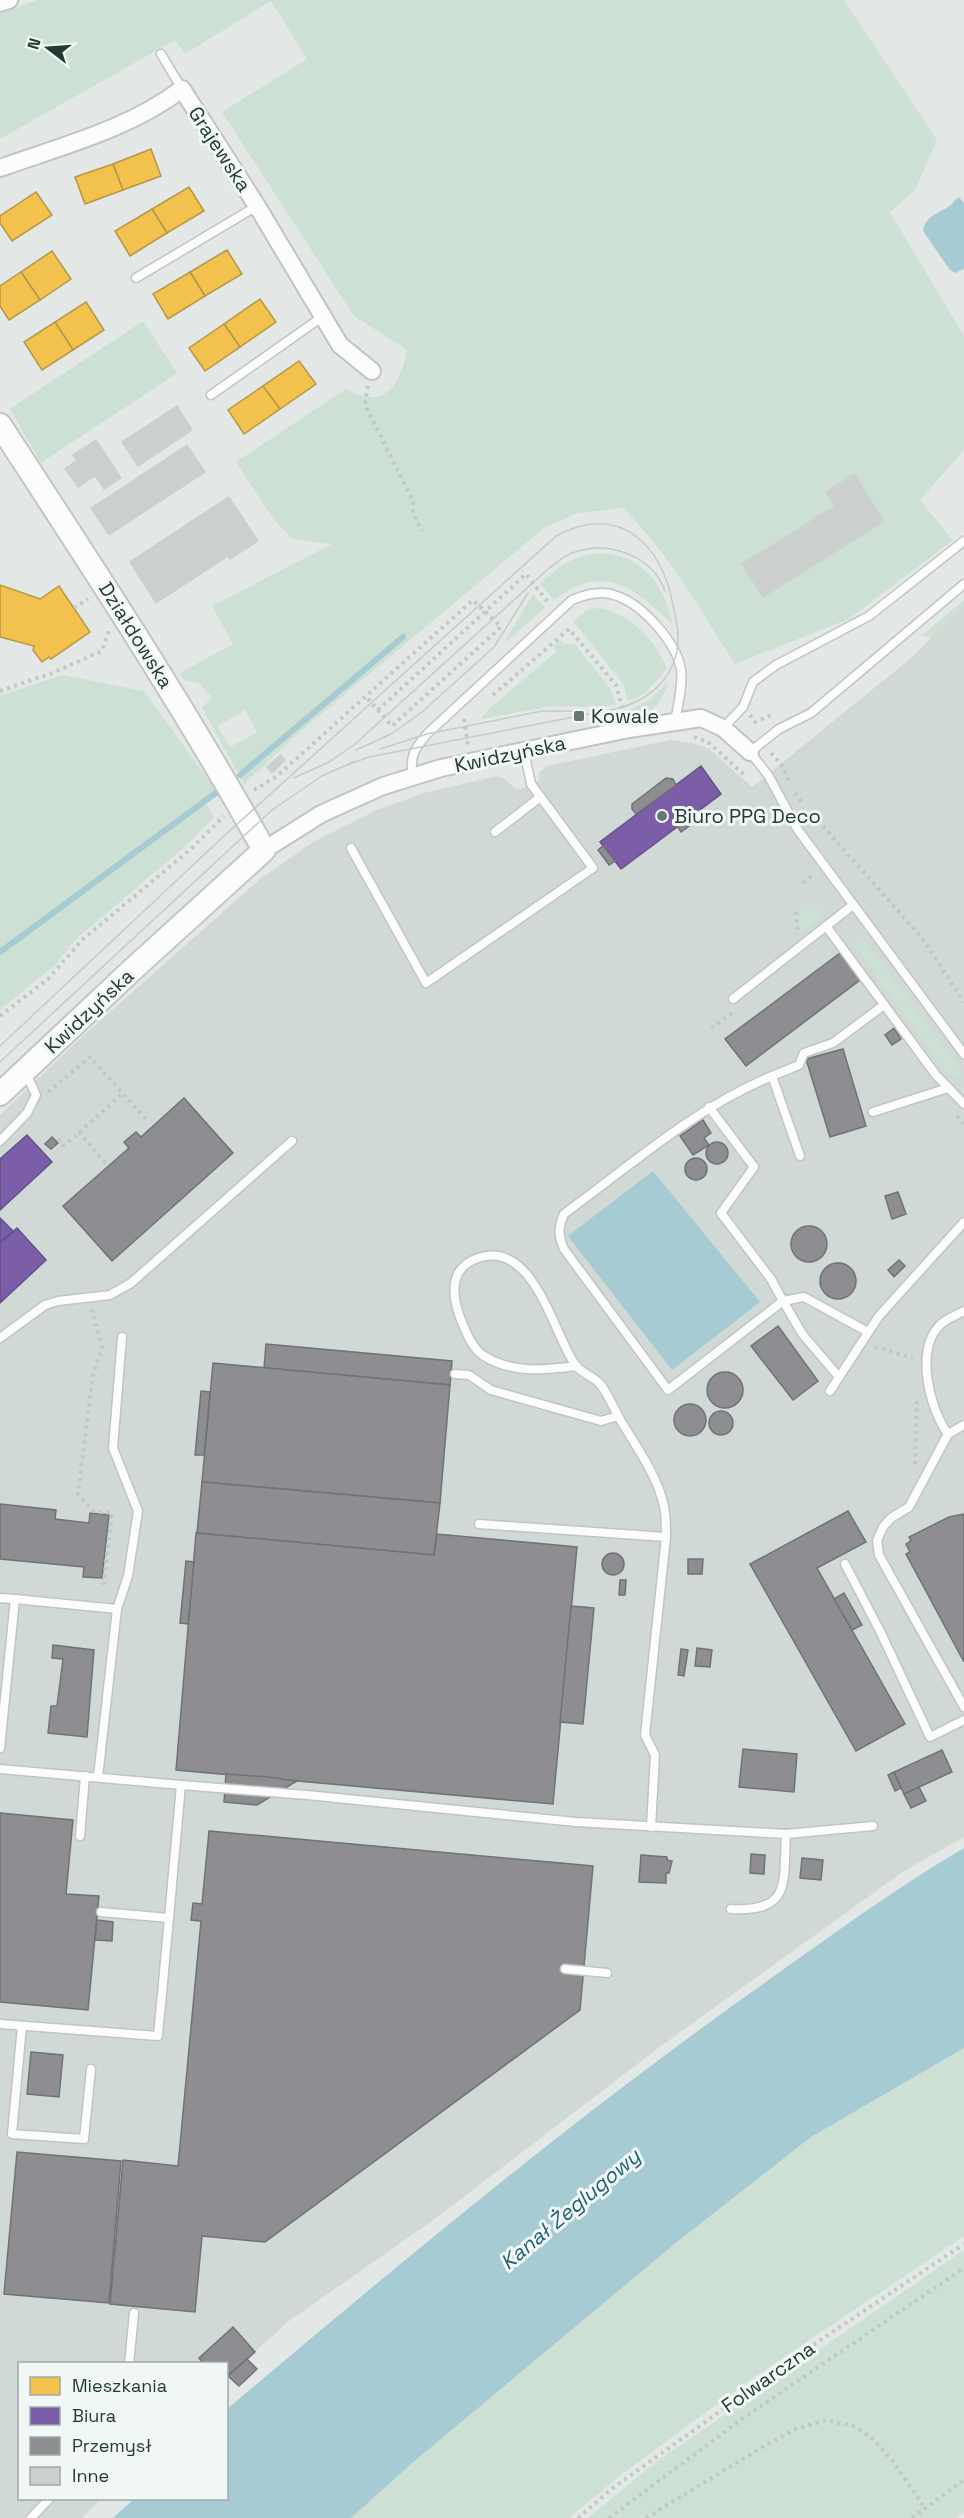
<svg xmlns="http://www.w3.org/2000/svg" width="964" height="2518" font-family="'Space Grotesk',sans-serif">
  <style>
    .built { fill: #d1d9d6 }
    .green { fill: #cde0d4; fill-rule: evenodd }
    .water { fill: #a7cbd3 }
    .homes { fill: #f2c14e; stroke: #b49846; stroke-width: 1.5 }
    .offices { fill: #7b5ea7; stroke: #615384; stroke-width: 1.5 }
    .industry { fill: #8d8d92; stroke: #6d7476; stroke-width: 1.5 }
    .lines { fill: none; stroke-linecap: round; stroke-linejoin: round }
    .stream { stroke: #a7cbd3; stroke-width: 6 }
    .building { fill: #cbcfce; stroke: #ccd1cf; stroke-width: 1.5 }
    .lane-casing { stroke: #c0c5c3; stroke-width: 11 }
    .street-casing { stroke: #c0c5c3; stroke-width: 20 }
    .secondary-casing { stroke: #c0c6c3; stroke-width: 26 }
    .path { stroke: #c0c8c6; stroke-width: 4; stroke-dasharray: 3 4.5; stroke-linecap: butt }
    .lane { stroke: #fbfcfb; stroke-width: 8 }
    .street { stroke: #fbfcfb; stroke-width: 16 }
    .secondary { stroke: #fbfcfb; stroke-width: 22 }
    .tram { stroke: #c6cac9; stroke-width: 1.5 }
    .poi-dot { fill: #667772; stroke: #f1f7f4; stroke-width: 2 }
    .labels { text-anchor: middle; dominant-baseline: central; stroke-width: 6; stroke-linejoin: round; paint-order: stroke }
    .street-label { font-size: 20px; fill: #233a34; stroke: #f1f7f4 }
    .poi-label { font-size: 20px; fill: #233a34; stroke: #f1f7f4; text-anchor: start }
    .water-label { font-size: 21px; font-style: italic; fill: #226071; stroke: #f1f7f4 }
  </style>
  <rect width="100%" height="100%" fill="#e3e8e6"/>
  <path class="built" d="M964,605V1837L904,1871L661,2046L432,2221L289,2321L227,2377L226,2364H20V2498L101,2499L82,2518H0V1115L74,1044L261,878L315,841L377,810L424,793L497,776L505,779L516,789H521L539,780L540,772L547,766L670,740L691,743L708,748L752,787L910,659Z"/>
  <g class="green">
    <path d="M37,0H844L937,140L915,190L890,212L964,336V450L920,500L953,540L849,619L735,664C700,610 669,553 623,508L577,513L544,528L301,731L244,784L202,708L212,697L199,683L184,680L180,673L233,644L212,606L332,544L292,539L272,517L236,462L346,389C384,410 400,387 407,350L354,316L222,112L307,59L271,1L185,54L175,40L0,139V14ZM245,710L257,732L230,747L218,726Z"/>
    <path d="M143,321L177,373L41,463L10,409Z"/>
    <path d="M603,553C647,558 663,585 673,625C635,588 604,562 554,600L540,584C560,565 575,554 603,553Z"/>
    <path d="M533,594L545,608L506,642L505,641Z"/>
    <path d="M964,600V605L932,637L921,636Z"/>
    <path d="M598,608C629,612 656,640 667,669L644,694L628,701L624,685L573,621L587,610Z"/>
    <path d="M560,640L564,644H575L610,688L616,705L596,707L551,706L482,719V716L490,708L557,651L553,646Z"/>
    <path d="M62,675L144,691L219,795L206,804L214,817L188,844L75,940L56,964L0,1010V696Z"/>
    <path d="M668,682C664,701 651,714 633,719L630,710L649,700Z"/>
    <path d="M814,903L822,916L800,933L799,914Z"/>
    <path d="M859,933L960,1069L961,1074L957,1078L949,1076L857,949L856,940Z"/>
    <path d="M964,2048V2236L747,2382L622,2474L569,2518H351L411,2464L677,2242L811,2137Z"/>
    <path d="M964,2250V2512L956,2518H588L656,2462Z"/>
  </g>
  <g class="water">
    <path d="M959,197L964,203V269L955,273L950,270L923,231C925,216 937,214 948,207C952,205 954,200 959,197Z"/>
    <path d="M653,1171L760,1302L672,1370L568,1236Z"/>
    <path d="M964,1848V2048L811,2137L677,2242L411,2464L351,2518H113L134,2499L226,2498L227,2409C401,2262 576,2116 763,1984C829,1937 894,1889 964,1848Z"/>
  </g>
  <g class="homes">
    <path d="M151,149L161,176L123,190L113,164Z"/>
    <path d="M113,164L123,190L85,204L75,177Z"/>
    <path d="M189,187L204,211L167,233L152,209Z"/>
    <path d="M36,192L52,215L12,241L0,223V216Z"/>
    <path d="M152,209L167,233L130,256L115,231Z"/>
    <path d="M227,250L242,274L205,296L190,272Z"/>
    <path d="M52,251L71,279L40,300L21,272Z"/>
    <path d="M21,272L40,300L9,320L0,306V286Z"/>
    <path d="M190,272L205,296L168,319L153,294Z"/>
    <path d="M260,299L276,322L240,347L224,324Z"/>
    <path d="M86,302L104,330L73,350L55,322Z"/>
    <path d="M55,322L73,350L42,370L24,342Z"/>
    <path d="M224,324L240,347L205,371L189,348Z"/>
    <path d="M299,361L316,384L280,409L263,386Z"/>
    <path d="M263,386L280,409L244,434L228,410Z"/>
    <path d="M0,585L40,599L59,586L90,632L51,659L49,657L42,662L33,650L34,646L0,637Z"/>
  </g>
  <g class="offices">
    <path d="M701,766L721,794L621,869L600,842Z"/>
    <path d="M27,1135L52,1162L0,1210V1159Z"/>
    <path d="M0,1218L13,1231L0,1243Z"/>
    <path d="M17,1228L46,1260L0,1303V1243Z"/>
  </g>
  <g class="industry">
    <path d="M666,778L673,779L676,785L636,814L632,809V804Z"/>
    <path d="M688,818L692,824L681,832L677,826Z"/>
    <path d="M603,846L615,861L609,865L598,850Z"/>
    <path d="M840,953L860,980L746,1066L725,1039Z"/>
    <path d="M894,1028L901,1039L892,1045L885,1035Z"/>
    <path d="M843,1049L866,1126L830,1137L806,1059Z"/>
    <path d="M184,1098L233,1153L112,1261L63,1206L129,1148L124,1142L136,1132L141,1137Z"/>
    <path d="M703,1120L711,1133L704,1138L709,1145L693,1155L680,1136Z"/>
    <path d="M52,1137L58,1143L51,1149L45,1144Z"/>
    <circle cx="717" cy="1153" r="11"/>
    <circle cx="696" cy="1169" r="11"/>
    <path d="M898,1192L906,1214L892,1219L885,1196Z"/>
    <circle cx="809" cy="1244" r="18"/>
    <path d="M899,1260L905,1266L894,1277L888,1270Z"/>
    <circle cx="838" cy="1281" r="18"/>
    <path d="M778,1326L818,1381L793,1400L751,1346Z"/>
    <path d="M266,1344L452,1361L450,1385L264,1368Z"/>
    <path d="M213,1363L450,1385L440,1503L202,1482Z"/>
    <circle cx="725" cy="1390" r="18"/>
    <path d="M201,1391L210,1392L204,1455H195Z"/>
    <circle cx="690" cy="1420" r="16"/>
    <circle cx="721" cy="1423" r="12"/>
    <path d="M202,1482L440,1503L434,1555L197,1533Z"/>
    <path d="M0,1504L56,1510L55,1519L89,1523L90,1513L109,1515L102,1578L83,1577L84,1567L0,1559Z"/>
    <path d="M848,1511L866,1542L817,1568L905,1724L856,1751L750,1564Z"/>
    <path d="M964,1514V1662L906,1554L910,1552L906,1544L911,1541L909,1537L949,1517Z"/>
    <path d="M196,1533L434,1555L437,1534L577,1547L553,1804L176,1770Z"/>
    <circle cx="613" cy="1564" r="11"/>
    <path d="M688,1559H703L702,1574H688Z"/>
    <path d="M186,1561L194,1562L188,1624L180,1623Z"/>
    <path d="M620,1580H626L625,1595H619Z"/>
    <path d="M844,1593L862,1625L852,1630L834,1599Z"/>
    <path d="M571,1606L594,1608L583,1724L560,1722Z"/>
    <path d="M53,1645L94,1650L87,1737L48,1733L51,1706H57L63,1659L52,1658Z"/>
    <path d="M697,1648L712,1650L710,1667L695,1666Z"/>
    <path d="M681,1649L688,1650L684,1676L678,1675Z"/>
    <path d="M743,1749L797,1754L794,1792L739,1787Z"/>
    <path d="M942,1750L952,1772L904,1794L894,1772Z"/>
    <path d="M894,1772L901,1788L895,1791L888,1775Z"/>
    <path d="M226,1774L268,1777L297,1781L257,1805L224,1802Z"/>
    <path d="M919,1787L926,1801L911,1808L904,1794Z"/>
    <path d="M0,1813L73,1820L66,1894L99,1896L88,2010L0,2002Z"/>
    <path d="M209,1831L593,1866L580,2010L265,2242L202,2236L195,2312L110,2304L123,2160L178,2166L201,1921L191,1920L193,1903L202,1904Z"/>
    <path d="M751,1854L765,1855L764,1874L750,1873Z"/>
    <path d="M641,1855L667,1857V1860L672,1861L669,1873H666V1883L639,1882Z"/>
    <path d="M802,1858L823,1860L821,1880L800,1878Z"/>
    <path d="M97,1920L113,1922L112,1941L95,1940Z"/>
    <path d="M31,2052L63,2055L59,2097L27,2094Z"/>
    <path d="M17,2152L121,2161L109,2303L4,2294Z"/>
    <path d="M233,2327L255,2352L226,2377V2364H204L199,2358Z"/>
    <path d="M247,2359L257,2369L239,2386L228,2376Z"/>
  </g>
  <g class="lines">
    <g class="stream">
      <path d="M240,775L403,637"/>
      <path d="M0,952L217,792"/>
    </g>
  </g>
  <g class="building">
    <path d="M177,406L192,430L138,466L122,442Z"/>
    <path d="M96,440L112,464L78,487L65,469L77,460L73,455Z"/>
    <path d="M187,445L205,472L130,521L113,494Z"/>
    <path d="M112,464L121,478L104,489L95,476Z"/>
    <path d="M854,474L884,521L763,597L742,564L835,506L826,492Z"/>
    <path d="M113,494L130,521L109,535L91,508Z"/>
    <path d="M229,497L258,541L230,559L201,515Z"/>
    <path d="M201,515L228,556L156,603L130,562Z"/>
    <path d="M280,755L285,760L272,773L267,767Z"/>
  </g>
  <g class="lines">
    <g class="lane-casing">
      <g id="lane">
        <path d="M161,54L182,89"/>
        <path d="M136,278L257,206"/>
        <path d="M211,395L322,317"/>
        <path d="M964,584L811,713L779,729L750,752L768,775L798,830L964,1054"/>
        <path d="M723,728L743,707L753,682L776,665L869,616L964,541"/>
        <path d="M413,776C409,757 415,748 427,734L572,600C586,594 603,590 617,596C643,605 677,643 681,670C683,686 678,705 675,721"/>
        <path d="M495,832L539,798"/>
        <path d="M351,848L426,983L593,868L531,784L524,751"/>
        <path d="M826,926L936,1075L964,1104"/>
        <path d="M733,999L853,905"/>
        <path d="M709,1107L754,1167L721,1213L771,1279L783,1301L668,1390L564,1249C558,1235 558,1228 564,1214C631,1165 695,1108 772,1076"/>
        <path d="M873,1112L948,1088"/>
        <path d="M0,1141L27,1113L36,1095L26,1073"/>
        <path d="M800,1156L772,1076L799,1065L804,1053L833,1043L884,1005"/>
        <path d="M0,1338L45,1305L58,1301L110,1295L131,1283L292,1141"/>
        <path d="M577,1366C545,1370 513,1374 484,1356C474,1350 468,1337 464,1327C453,1303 445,1269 478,1258C534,1239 553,1334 576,1366C583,1374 595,1377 601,1385C609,1396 614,1409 621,1421C637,1448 657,1475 664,1506C666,1516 666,1527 666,1537L645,1735L655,1755L651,1827"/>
        <path d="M455,1374L469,1375L491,1390L601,1421L618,1416"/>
        <path d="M839,1377L803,1335L783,1301L804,1297L868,1332"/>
        <path d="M830,1391L879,1316L964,1222"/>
        <path d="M964,1425L948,1434L909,1507L891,1518L883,1527L877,1541L879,1555L964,1707"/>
        <path d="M948,1434C929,1408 915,1350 940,1325C946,1319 957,1315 964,1311"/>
        <path d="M479,1524L666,1537"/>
        <path d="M845,1564L880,1631L930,1737L964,1720"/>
        <path d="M0,1598L15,1599L0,1748"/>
        <path d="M15,1599L117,1609"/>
        <path d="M0,1769L181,1785L169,1918"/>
        <path d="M98,1777L117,1609L128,1576L138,1511L113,1448L122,1337"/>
        <path d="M181,1785L307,1795L576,1822L786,1834"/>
        <path d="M80,1836L85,1776"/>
        <path d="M731,1909C792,1912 783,1883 786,1834L873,1826"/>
        <path d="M565,1969L607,1973"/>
        <path d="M0,2024L158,2036L169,1918L101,1912"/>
        <path d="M22,2026L12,2134L84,2139L91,2069"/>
        <path d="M129,2364L134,2313"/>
        <path d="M31,2518L50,2498"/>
      </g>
    </g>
    <g class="street-casing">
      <g id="street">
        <path d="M0,3L9,0"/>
        <path d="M0,168C62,146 129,129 182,89L257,206L340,345L372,371"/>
        <path d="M264,850L321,814L383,786L441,768L629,729L701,718L723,728L750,752"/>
      </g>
    </g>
    <g class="secondary-casing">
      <path id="secondary" d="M0,425C91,565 183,704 264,850L132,970L0,1094"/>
    </g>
    <g class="path">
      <path d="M368,386L365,405L413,501V513L422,531"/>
      <path d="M74,608L88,599"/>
      <path d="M0,691L52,673L102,651L109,630"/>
      <path d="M493,695L569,629L616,685L624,713"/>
      <path d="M378,710L526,574L550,605"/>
      <path d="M750,715L755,722L774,714"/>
      <path d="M464,719L468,746"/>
      <path d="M694,737L708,742L742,773L746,770"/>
      <path d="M771,753L781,764L789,781"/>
      <path d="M254,790L276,777L473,600L501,627L392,726L366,697"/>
      <path d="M795,793L802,803"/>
      <path d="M813,815L922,938L964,1002"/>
      <path d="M803,883L815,874"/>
      <path d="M796,912L798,934"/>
      <path d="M0,1016L48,979L82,940L192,848L224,816"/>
      <path d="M711,1028L734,1012"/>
      <path d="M48,1092L90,1057L146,1119"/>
      <path d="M957,1116L964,1125"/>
      <path d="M79,1132L106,1164"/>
      <path d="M58,1139L64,1146L123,1093"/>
      <path d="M92,1309L102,1348L93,1374L78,1494L93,1511L112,1513L103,1588"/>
      <path d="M875,1347L913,1358"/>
      <path d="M915,1464L917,1400"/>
      <path d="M578,2518L613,2488L813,2345L964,2244"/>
      <path d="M609,2518L742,2419L964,2268"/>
      <path d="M646,2518L764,2446L796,2429L826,2420L853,2426L871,2437L892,2460L925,2508"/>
      <path d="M912,2518L964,2480"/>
    </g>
    <use href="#lane" class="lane"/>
    <use href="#street" class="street"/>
    <use href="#secondary" class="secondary"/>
    <g class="tram">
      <path d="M380,749L427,734L542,711H579"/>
      <path d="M356,750L391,734L421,713L494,647L528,593"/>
      <path d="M294,778L329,762L354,745L547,570C556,563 564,555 575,552C609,541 652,555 665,591"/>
      <path d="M0,1046L224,836L556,536C618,502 662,543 673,605C675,615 678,625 678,636C679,675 650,701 615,709L369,757L347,765"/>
      <path d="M0,1062L272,810L322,776L355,761"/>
    </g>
  </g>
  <g class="poi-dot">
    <rect x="573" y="710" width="12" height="12" rx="3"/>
    <circle cx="662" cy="816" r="6"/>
  </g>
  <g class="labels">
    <g class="street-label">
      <text transform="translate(220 149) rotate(57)">Grajewska</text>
      <text transform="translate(136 635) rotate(58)">Działdowska</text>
      <text transform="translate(510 754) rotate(-12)">Kwidzyńska</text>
      <text transform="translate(89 1011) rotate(-43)">Kwidzyńska</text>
      <text transform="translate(768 2377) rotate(-35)">Folwarczna</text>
    </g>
    <g class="poi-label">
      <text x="591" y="716">Kowale</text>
      <text x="674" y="816">Biuro PPG Deco</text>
    </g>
    <g class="water-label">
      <text transform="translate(570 2209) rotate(-40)">Kanał Żeglugowy</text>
    </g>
  </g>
  <rect x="18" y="2362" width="210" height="138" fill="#f1f7f4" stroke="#9faba7" stroke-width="1.5"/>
  <rect x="30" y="2377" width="30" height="18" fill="#f2c14e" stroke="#9faba7" stroke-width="1.5"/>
  <text x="72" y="2392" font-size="18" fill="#233a34">Mieszkania</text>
  <rect x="30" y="2407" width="30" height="18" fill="#7b5ea7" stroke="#9faba7" stroke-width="1.5"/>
  <text x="72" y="2422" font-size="18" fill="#233a34">Biura</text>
  <rect x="30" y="2437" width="30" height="18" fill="#8d8d92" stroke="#9faba7" stroke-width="1.5"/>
  <text x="72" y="2452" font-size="18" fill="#233a34">Przemysł</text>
  <rect x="30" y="2467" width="30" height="18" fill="#cbcfce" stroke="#9faba7" stroke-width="1.5"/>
  <text x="72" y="2482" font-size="18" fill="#233a34">Inne</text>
  <g transform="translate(48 48) rotate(287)" stroke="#f1f7f4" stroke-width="4.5" paint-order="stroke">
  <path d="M0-4.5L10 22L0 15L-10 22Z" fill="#233a34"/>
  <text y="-9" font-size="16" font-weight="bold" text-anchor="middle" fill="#233a34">N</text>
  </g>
</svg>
